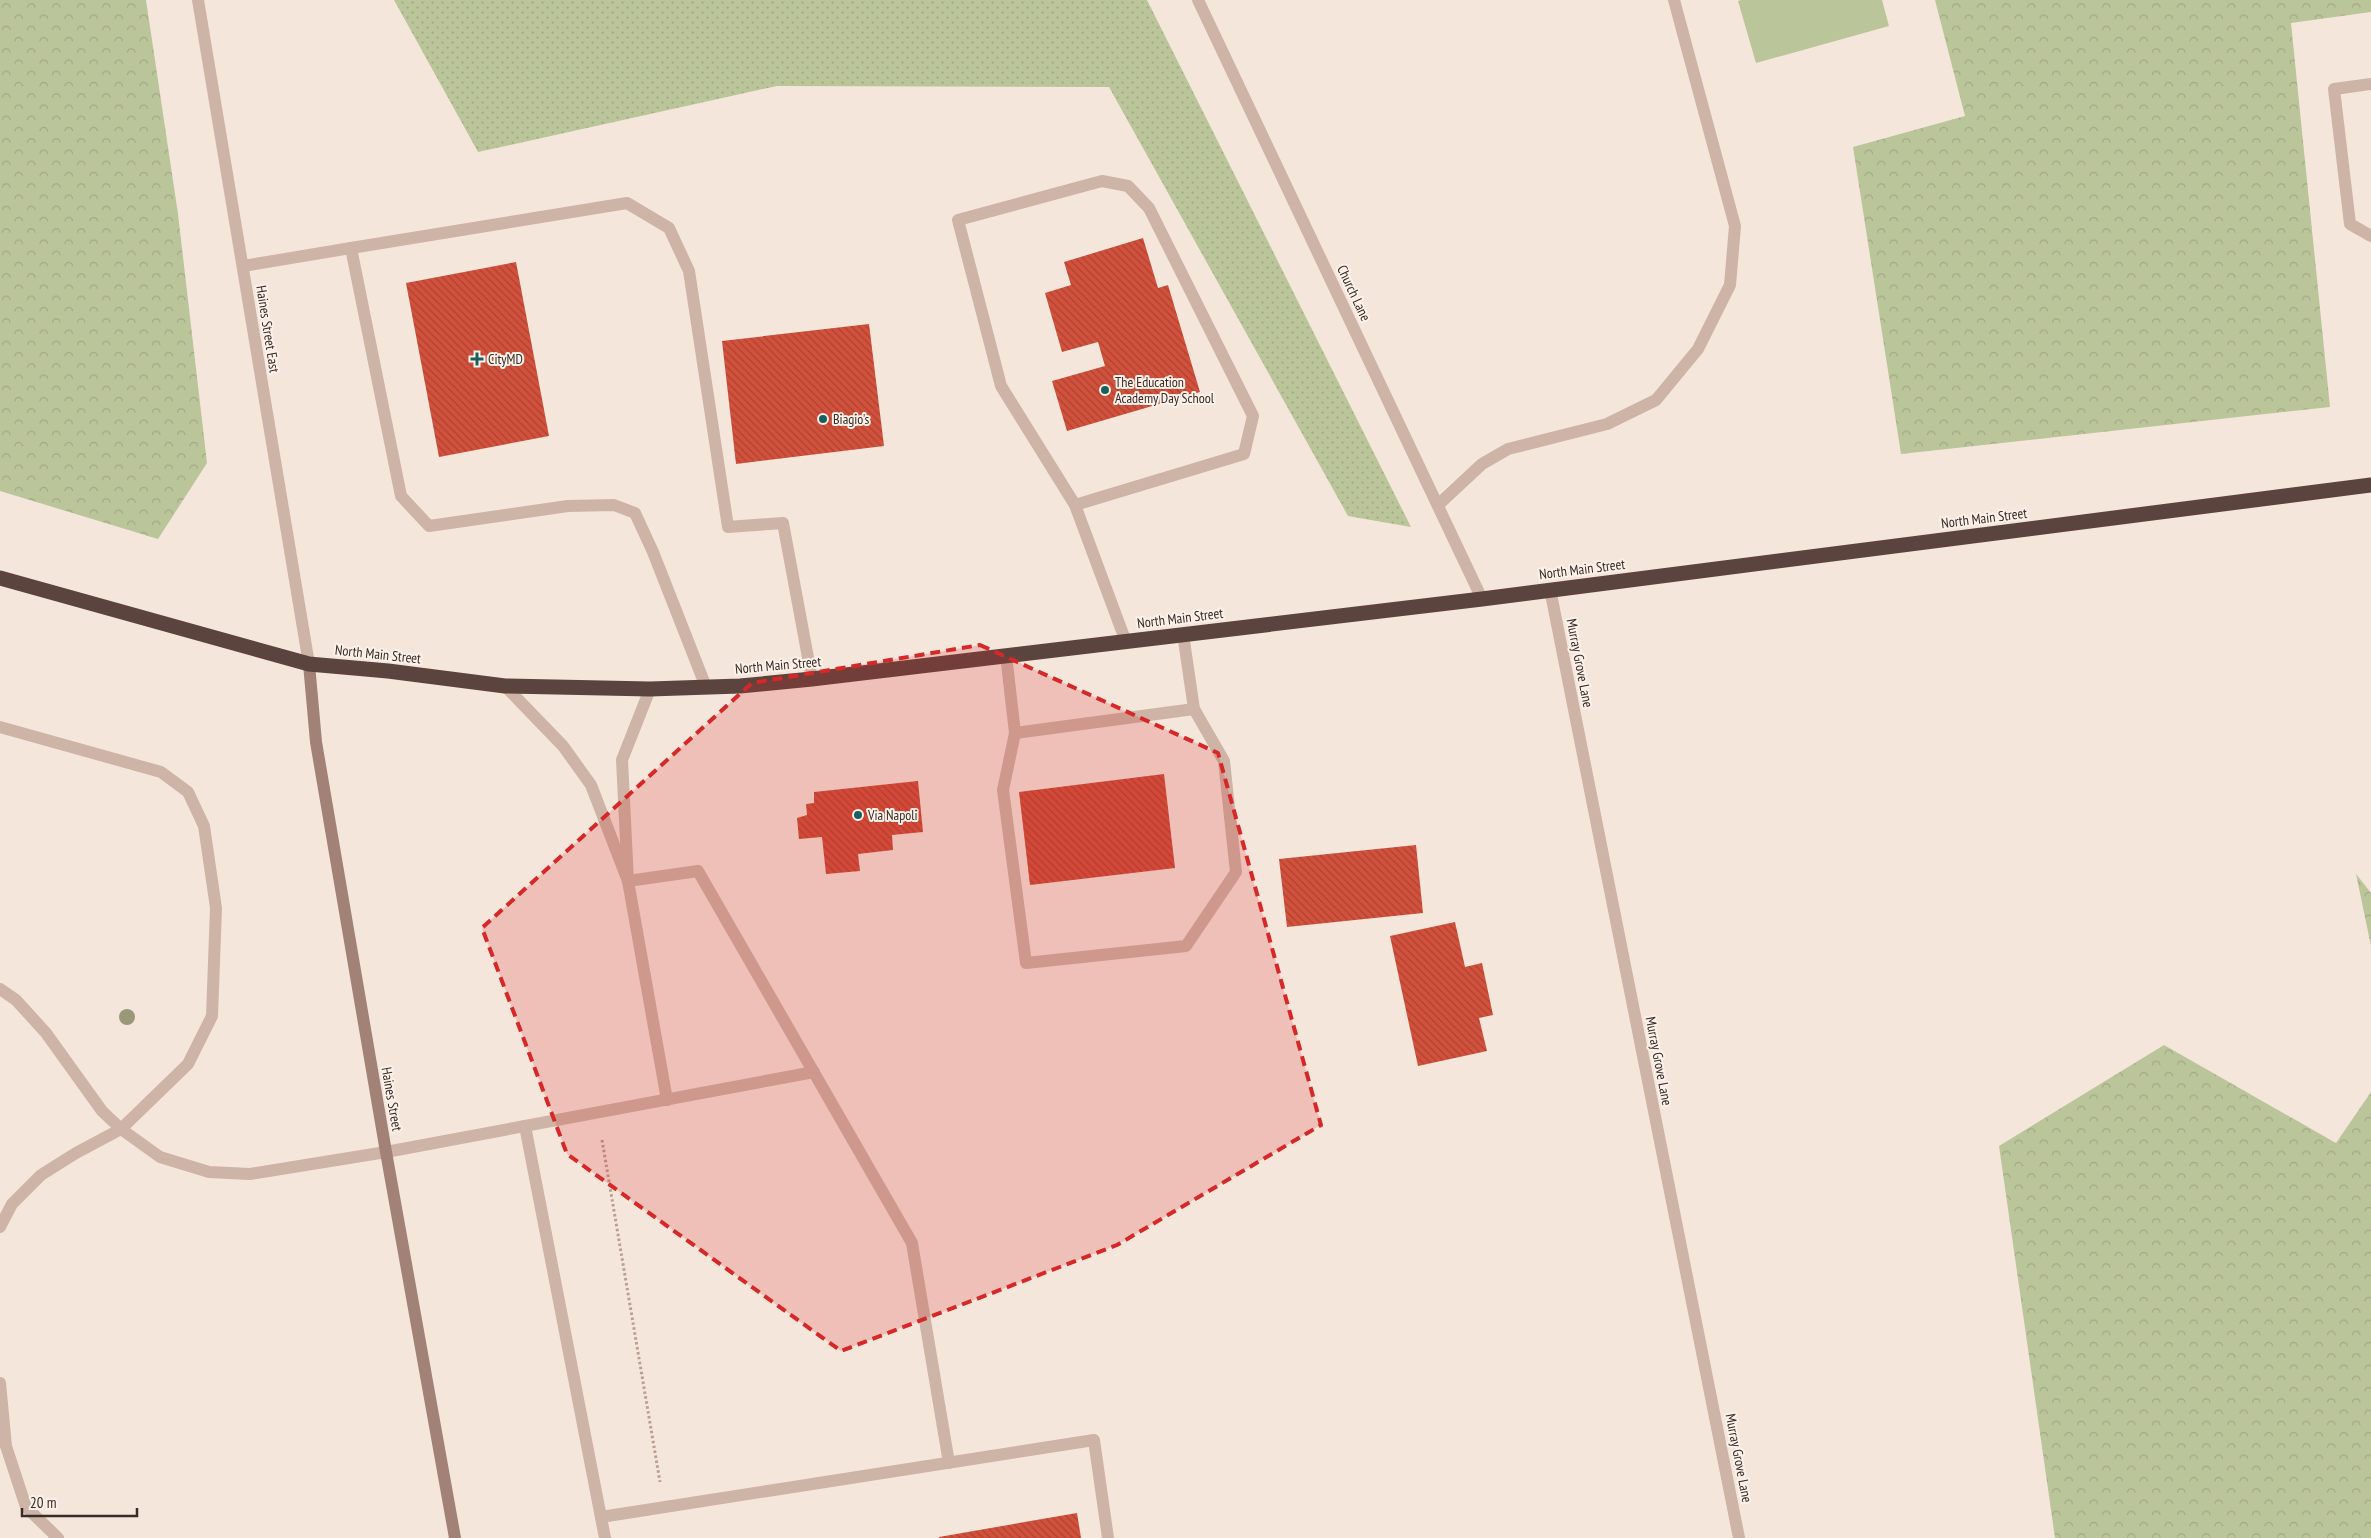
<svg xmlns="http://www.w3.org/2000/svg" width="2371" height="1538" font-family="'PT Sans Narrow',sans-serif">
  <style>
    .grass { fill: url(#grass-dots) }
    .forest { fill: url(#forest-crowns) }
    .park { fill: #bbc59a }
    .building { fill: url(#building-back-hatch) }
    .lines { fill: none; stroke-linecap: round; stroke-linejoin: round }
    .path { stroke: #ba9e90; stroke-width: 3; stroke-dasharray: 2.5 2.5; stroke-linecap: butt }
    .lane { stroke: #ceb4a6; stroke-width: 12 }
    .street { stroke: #ceb4a6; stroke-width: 12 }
    .secondary { stroke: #a28277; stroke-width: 12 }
    .highway { stroke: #5b443e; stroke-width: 15 }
    .tree { fill: #999979 }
    .marked { fill: #d62828; fill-opacity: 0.2; stroke: #d62828; stroke-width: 4; stroke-dasharray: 10 6; stroke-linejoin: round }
    .poi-dot { fill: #18605d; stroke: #fbf1e9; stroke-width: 2 }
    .labels { text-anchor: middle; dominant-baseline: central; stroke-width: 4; stroke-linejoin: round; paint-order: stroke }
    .street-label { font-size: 14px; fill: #392b28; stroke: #fbf1e9 }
    .poi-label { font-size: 14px; fill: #392b28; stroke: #fbf1e9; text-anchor: start }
  </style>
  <defs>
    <pattern id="grass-dots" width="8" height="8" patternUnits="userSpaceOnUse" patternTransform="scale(1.25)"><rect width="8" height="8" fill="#bbc59a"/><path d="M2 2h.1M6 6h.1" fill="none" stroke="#a2a985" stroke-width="1.8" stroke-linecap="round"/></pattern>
    <pattern id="forest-crowns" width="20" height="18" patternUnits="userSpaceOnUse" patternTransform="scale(1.25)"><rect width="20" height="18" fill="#bbc59a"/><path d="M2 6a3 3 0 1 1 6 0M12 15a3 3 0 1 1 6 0" fill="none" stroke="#a2a985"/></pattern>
    <pattern id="building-back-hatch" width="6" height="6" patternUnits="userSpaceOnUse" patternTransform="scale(1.25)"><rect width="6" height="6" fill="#d2513c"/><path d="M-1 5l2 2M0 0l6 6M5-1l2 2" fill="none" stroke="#ab4332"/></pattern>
  </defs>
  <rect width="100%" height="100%" fill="#f5e6db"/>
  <path class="grass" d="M394,0H1147L1411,527L1348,516L1109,87L777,86L478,152Z"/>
  <g class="forest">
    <path d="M0,0H146L178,214L207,463L158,539L0,491Z"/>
    <path d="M1935,0H2371V12L2291,23L2330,407L1901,454L1853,147L1965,116Z"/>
    <path d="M2356,874L2371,893V946Z"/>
    <path d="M2164,1045L2336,1143L2371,1092V1538H2055L1999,1146Z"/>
  </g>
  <path class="park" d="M1741,0H1882L1889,26L1756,63L1738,1Z"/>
  <g class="building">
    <path d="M1143,238L1158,288L1168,285L1200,392L1067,431L1052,381L1105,366L1098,342L1062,352L1045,293L1071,285L1064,262Z"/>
    <path d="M516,262L549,436L439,457L406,283Z"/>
    <path d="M869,324L884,446L736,464L722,341Z"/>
    <path d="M1164,774L1175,868L1030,885L1019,792Z"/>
    <path d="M918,781L923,832L892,835L893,850L858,854L860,871L826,874L822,837L799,839L797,818L807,815L806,804L814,803V792Z"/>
    <path d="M1416,845L1423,913L1287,927L1279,859Z"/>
    <path d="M1455,922L1465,967L1482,963L1493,1015L1479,1018L1487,1051L1418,1066L1390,936Z"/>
    <path d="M1077,1513L1081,1538H939V1537Z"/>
  </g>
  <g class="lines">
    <path class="path" d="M602,1140L660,1482"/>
    <g class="lane">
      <path d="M2371,84L2334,89L2350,224L2371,236"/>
      <path d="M351,248L627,203L669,228L689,271L728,527L783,523L812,679"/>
      <path d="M243,266L351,248L401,496L429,526L568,506L614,505L635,513L653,552L706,687"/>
      <path d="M1075,505L1244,454L1253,416L1149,208L1128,186L1102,181L958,220L1001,386L1075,505L1126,642"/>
      <path d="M1438,505L1482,464L1508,449L1607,424L1656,400L1698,349L1730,285L1735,226L1674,0"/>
      <path d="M1006,655L1015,733L1003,790L1026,963L1186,946L1236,872L1224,761L1194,709L1183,634"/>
      <path d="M505,686L563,746L591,785L628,881L622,760L650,689"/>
      <path d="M0,727L161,772L188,792L204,826L216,908L212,1016L188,1064L121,1129L76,1153L41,1175L12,1204L0,1227"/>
      <path d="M1015,733L1194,709"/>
      <path d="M0,989L16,1000L46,1033L102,1111L121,1129L160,1157L209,1172L250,1174L386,1152L814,1072"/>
      <path d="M667,1100L628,881L698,871L912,1243L949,1463"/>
      <path d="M525,1126L605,1538"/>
      <path d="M0,1383L6,1446L26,1507L58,1538"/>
      <path d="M601,1517L1094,1440L1108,1538"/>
    </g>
    <g class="street">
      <path d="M198,0L309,664"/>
      <path d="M1198,0L1482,599"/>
      <path d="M1550,589L1739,1538"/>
    </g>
    <path class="secondary" d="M309,664L316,742L386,1152L455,1538"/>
    <path class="highway" d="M0,578L309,664L388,671L505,686L650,689L740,686L812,679L1482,599L2371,485"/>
  </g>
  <circle class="tree" cx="127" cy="1017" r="8"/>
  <path class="marked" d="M980,645L1218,753L1321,1125L1117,1245L841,1351L567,1154L482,928L752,683Z"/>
  <g class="poi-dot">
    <path d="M474.5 351.5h5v5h5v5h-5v5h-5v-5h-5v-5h5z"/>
    <circle cx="1105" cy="390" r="5"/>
    <circle cx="823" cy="419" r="5"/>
    <circle cx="858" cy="815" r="5"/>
  </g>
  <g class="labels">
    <g class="street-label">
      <text transform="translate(1354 293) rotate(65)">Church Lane</text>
      <text transform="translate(268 329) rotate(81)">Haines Street East</text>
      <text transform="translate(1984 518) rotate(-7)">North Main Street</text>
      <text transform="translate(1582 569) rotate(-7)">North Main Street</text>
      <text transform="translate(1180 618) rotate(-7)">North Main Street</text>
      <text transform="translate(378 654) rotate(6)">North Main Street</text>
      <text transform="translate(1580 663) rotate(79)">Murray Grove Lane</text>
      <text transform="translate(778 665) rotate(-5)">North Main Street</text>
      <text transform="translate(1659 1061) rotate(79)">Murray Grove Lane</text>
      <text transform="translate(392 1099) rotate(80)">Haines Street</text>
      <text transform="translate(1739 1458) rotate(79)">Murray Grove Lane</text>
    </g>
    <g class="poi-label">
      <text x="488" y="359">CityMD</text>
      <text x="1115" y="382">The Education<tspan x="1115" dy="16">Academy Day School</tspan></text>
      <text x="833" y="419">Biagio's</text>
      <text x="868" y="815">Via Napoli</text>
    </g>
  </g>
  <path d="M22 1508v8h115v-8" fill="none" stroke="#392b28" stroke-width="2.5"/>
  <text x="30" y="1508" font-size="15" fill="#392b28" stroke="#fbf1e9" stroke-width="4" paint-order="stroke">20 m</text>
</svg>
